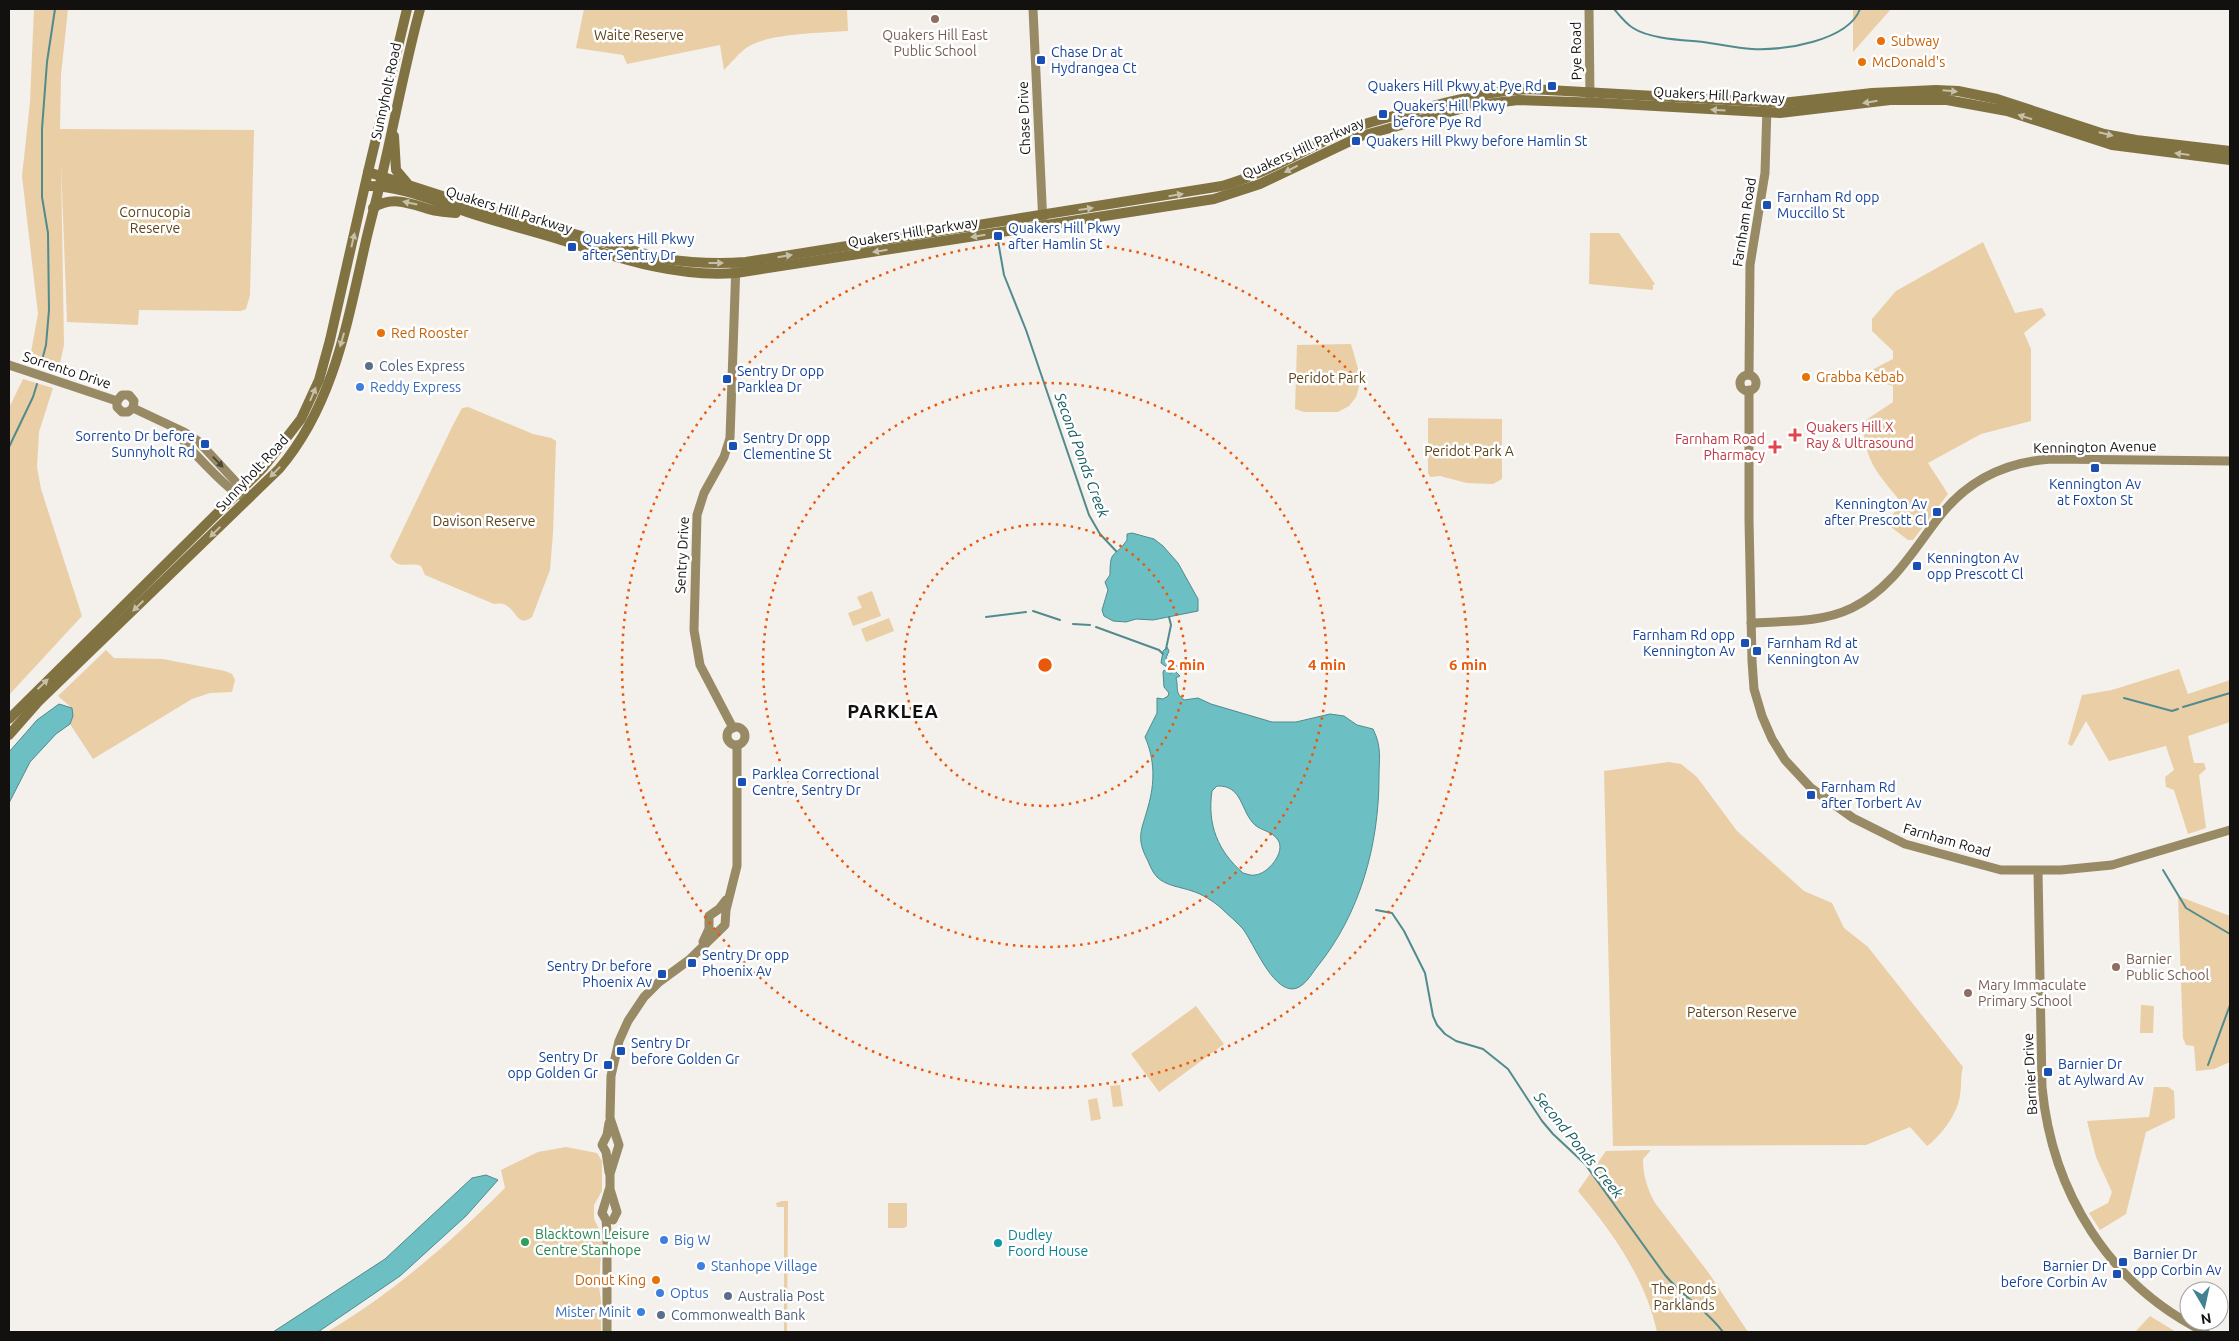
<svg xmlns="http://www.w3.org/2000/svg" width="2239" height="1341" font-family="Ubuntu,sans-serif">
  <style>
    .green { fill: #eacea6 }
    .water { fill: #6cbfc2; stroke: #518b8d; fill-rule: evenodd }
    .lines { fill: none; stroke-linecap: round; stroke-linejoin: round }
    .stream { stroke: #518b8d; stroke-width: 2 }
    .secondary { stroke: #978a64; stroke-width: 9 }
    .primary { stroke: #817242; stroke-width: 10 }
    .oneway { fill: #c6c0aa }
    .oneway2 { fill: #4e4736 }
    .ring { fill: none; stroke: #e8590c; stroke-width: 2.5; stroke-dasharray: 2.5 5 }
    .education-dot { fill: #8d6e63; stroke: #fff; stroke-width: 2 }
    .food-dot { fill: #e8710a; stroke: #fff; stroke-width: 2 }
    .transit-dot { fill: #1a4fb4; stroke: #fff; stroke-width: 2 }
    .service-dot { fill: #5c6f8a; stroke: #fff; stroke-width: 2 }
    .shop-dot { fill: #3f7fe0; stroke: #fff; stroke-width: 2 }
    .health-dot { fill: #e0444e; stroke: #fff; stroke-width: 2 }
    .leisure-dot { fill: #2e9e5b; stroke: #fff; stroke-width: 2 }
    .culture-dot { fill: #0f9aa8; stroke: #fff; stroke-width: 2 }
    .labels { text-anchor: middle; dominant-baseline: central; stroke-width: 5; stroke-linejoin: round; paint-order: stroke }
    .park-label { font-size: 14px; fill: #5f451c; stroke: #fff }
    .education-label { font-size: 14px; fill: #785e54; stroke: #fff; text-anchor: start }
    .food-label { font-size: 14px; fill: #c56008; stroke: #fff; text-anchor: start }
    .street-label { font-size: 14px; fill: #131110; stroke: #fff }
    .transit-label { font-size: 14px; fill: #164399; stroke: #fff; text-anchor: start }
    .service-label { font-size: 14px; fill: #4e5e75; stroke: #fff; text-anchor: start }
    .shop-label { font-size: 14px; fill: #366cbe; stroke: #fff; text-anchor: start }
    .health-label { font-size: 14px; fill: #be3a42; stroke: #fff; text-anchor: start }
    .leisure-label { font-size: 14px; fill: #27864d; stroke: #fff; text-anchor: start }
    .culture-label { font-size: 14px; fill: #0d838f; stroke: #fff; text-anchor: start }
    .water-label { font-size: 15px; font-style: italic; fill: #145b5e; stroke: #fff }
    .district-label { font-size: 19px; font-weight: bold; letter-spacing: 1px; fill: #131110; stroke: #fff }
    .centre { fill: #e8590c; stroke: #fff; stroke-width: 2.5 }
    .ring-label { font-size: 15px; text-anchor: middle; font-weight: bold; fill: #e8590c; stroke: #fff; stroke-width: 5; stroke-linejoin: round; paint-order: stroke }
  </style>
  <rect width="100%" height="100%" fill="#f4f0eb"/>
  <g class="green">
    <path d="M34,9H68L61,75L60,129L254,130L250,295L246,309L241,311L139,310L138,325L67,322L61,163L64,345L58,372L29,363L38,314L22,176L30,102Z"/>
    <path d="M584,9H847L848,31C822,33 767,33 746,48C738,54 731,63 724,70L720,45L627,64L623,55L576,48Z"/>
    <path d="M1853,9H1891L1853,52Z"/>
    <path d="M1590,233H1619L1655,284L1653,285V290L1589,284Z"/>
    <path d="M1983,242L2015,313L2042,308L2046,315L2024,333L2031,349V421L1981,434L1928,463L1948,494L1913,540H1908L1887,524L1901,502C1875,470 1866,463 1862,420H1866L1893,402V386L1869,379L1868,372L1893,359V351L1872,331V319L1896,291Z"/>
    <path d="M1351,344L1361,379L1356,397L1349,406L1338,412H1304L1295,409L1297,345Z"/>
    <path d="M23,379L53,388L39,432L37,467L41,489L82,616L9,695V408Z"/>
    <path d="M468,407L533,434L551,438L556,441L553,533L550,570L532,617C514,631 517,599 494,604L425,575L421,566C410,561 398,571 390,556L452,427L462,408Z"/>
    <path d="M1428,418L1502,419V479L1493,484L1467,483L1440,476L1430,477L1428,473Z"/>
    <path d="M872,591L881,616L853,626L848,613L862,608L857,597Z"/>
    <path d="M889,618L894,631L866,642L861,629Z"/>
    <path d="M106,650L114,658L163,659L225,671L232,674L235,680L232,692L210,693L192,699L93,759L70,724L73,716L72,708L58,696Z"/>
    <path d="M2179,669L2188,694L2230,680V722L2188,736L2194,763H2204L2206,769L2199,775L2206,828L2188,834L2174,790L2166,787L2165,777L2174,770L2166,746L2109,761L2086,721L2072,746L2068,744L2082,695L2112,690Z"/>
    <path d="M1669,762L1681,764L1697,777L1737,831L1804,891L1832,903L1844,928L1868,947L1963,1067C1960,1077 1962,1085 1960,1095C1958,1113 1941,1136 1927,1146L1910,1127L1866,1145L1613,1146L1604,771Z"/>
    <path d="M2178,896L2230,916V1062L2214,1069L2196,1071L2194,1046L2186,1045L2183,1038Z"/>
    <path d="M2141,1005L2154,1006L2153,1033H2140Z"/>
    <path d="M1196,1006L1224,1044L1159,1092L1131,1054Z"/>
    <path d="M1120,1085L1123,1106L1113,1107L1110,1086Z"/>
    <path d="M2154,1087H2168L2174,1091L2175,1118L2146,1132L2126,1214L2100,1230L2089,1213L2108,1203L2112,1192L2096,1157L2087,1121L2149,1117Z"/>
    <path d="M1097,1098L1101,1119L1091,1121L1088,1100Z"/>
    <path d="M566,1147L597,1153L602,1161V1191L594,1205V1219L602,1235L599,1286L601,1301V1332H327C393,1293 451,1242 505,1188L501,1170L538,1152Z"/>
    <path d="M1651,1150L1643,1159C1643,1176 1647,1188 1655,1203L1708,1272L1748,1332H1657C1646,1279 1612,1232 1578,1191L1606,1151Z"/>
    <path d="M782,1201H788L787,1332H784V1207H777L776,1203Z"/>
    <path d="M888,1203H907V1226L904,1228H888Z"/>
    <path d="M2150,1316L2176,1332H2135Z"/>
  </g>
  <g class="water">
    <path d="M1132,533L1154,539L1163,546L1178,563L1198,599V611L1153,620L1136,619L1126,622L1113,621L1104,616L1102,610L1108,590L1105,582L1110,575C1110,548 1114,559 1127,540V534Z"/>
    <path d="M1167,647L1169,651L1166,658L1172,661L1170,663L1172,665L1177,666L1176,672L1180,676L1176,678C1179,688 1174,692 1184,700L1198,698L1211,704L1272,722H1296L1330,714L1344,716L1357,725L1373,729C1382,747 1379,758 1379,777C1379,845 1360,914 1317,967C1311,975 1303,989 1292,989C1271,988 1254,944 1243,929C1237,922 1228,915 1221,908C1213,901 1202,894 1192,891C1181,887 1166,886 1157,877C1153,873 1150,866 1148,861C1135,837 1142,830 1148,807C1155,783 1155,760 1145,737L1157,713V698L1163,699L1168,696L1169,693L1164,687L1163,672L1164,670L1171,674V670L1161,663L1163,651ZM1217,786C1243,785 1240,811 1255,825C1262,831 1272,831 1278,840C1286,852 1268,874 1255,875C1251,876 1247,874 1243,873C1218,851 1207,825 1212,791Z"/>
    <path d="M59,704L72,708L73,716L70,724L56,734L30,762L9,803V752L37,720Z"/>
    <path d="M486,1175L498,1180L466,1216L400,1276L318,1332H273L385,1259L472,1178Z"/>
  </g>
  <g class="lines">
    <g class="stream">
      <path d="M1614,9C1619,15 1626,24 1633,28C1650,39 1683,40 1703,42C1719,44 1736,48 1752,49C1783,51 1848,41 1860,9"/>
      <path d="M998,241L1004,275L1026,330L1089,515L1100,534L1116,551"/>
      <path d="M41,364L46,345L49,310L48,233L42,197V129L47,62L55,9"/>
      <path d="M9,447L33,397L37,384"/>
      <path d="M1033,611L1060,620"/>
      <path d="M986,617L1026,612"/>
      <path d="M1073,624L1090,625"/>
      <path d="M1096,627L1159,650L1163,654"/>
      <path d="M1166,649L1171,625L1169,617"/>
      <path d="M2124,698L2172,711L2178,709"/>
      <path d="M2183,707L2230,693"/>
      <path d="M2163,870L2186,908L2230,934"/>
      <path d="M1376,910L1392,913L1404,931L1425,973L1433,1016L1437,1025L1445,1034L1456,1041L1483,1049L1508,1069L1542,1121L1553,1134L1585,1164L1665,1275C1683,1297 1706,1309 1723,1332"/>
      <path d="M2208,1065L2230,1005"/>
    </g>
    <g class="secondary">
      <path d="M1033,9L1043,225"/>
      <path d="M1589,9L1590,98"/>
      <path d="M9,365L117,401"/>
      <path d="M1749,375L1750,265L1765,173L1767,107"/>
      <circle cx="1748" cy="383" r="8"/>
      <path d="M1749,390V520L1752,661L1754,689L1762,716L1772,739L1785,760L1811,788L1853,818L1905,844L2001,870H2061L2112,865L2230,830"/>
      <path d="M117,401L122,395H129L134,401L133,408"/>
      <path d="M117,401V407L122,412H128L133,408"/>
      <path d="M133,408L184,432L198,441L247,494"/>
      <path d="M174,429C182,441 230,493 242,496"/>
      <path d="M1751,623C1785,621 1821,623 1852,608C1893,588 1913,550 1940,516C1968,480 2006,462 2051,459L2230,461"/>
      <circle cx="736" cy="736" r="9"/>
      <path d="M733,728L700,665L694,630L697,515L704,493L724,457L730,438L736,263"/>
      <path d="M2038,871L2042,1087C2052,1192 2109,1285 2205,1332"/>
      <path d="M703,942L709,929V916L719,909L726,900"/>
      <path d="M609,1123L607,1135L602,1145L606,1152L609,1172"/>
      <path d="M613,1220L617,1212L610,1189V1174L619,1145L610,1118L611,1076L619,1041L628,1021L644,997L659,982L689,960L725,925L726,910L737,866V745"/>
      <path d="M607,1332V1232L606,1220L602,1213L609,1190"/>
    </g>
    <g class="primary">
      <path d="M394,136L396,170L407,183"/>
      <path d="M368,172L464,203L660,258C689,263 717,264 746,262L1222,186C1265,174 1303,150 1344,132C1364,123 1385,118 1406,113C1447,102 1487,91 1530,89L1782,103L1872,93L1936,90L1958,91L1997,99L2104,134L2136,140L2230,151"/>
      <path d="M365,186C400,185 434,201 467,212C497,222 528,230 558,239C616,257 675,278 736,273L1214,199L1260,184L1361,136L1471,106L1518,100L1602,103L1780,113L1890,100H1947L2007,111L2112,145L2230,160"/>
      <path d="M373,208C393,195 411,204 432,210C439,212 448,212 456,213"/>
      <path d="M9,719L263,468L301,419L319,380L330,340L368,172L407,9"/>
      <path d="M9,735L38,702L279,469C333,406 347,324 365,245C370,222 377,199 382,175C395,120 405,64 420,9"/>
    </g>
  </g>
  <defs><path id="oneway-solid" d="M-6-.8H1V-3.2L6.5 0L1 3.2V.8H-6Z" transform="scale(1.25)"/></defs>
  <g class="oneway">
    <use href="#oneway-solid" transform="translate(1950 91) rotate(5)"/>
    <use href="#oneway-solid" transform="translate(1870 102) rotate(171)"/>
    <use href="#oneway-solid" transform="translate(1718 110) rotate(-176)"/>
    <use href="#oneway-solid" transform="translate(2025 117) rotate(-162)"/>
    <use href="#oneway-solid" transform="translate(2106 134) rotate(14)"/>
    <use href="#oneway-solid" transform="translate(2182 154) rotate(-173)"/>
    <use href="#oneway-solid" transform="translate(1291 169) rotate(153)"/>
    <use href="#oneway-solid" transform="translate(1176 195) rotate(-9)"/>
    <use href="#oneway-solid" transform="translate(410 203) rotate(-168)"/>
    <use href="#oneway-solid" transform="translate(1086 209) rotate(-8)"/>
    <use href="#oneway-solid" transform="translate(978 236) rotate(171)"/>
    <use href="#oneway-solid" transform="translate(353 240) rotate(-77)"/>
    <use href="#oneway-solid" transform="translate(880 251) rotate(171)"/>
    <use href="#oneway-solid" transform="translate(785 256) rotate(-9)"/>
    <use href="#oneway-solid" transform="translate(716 263)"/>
    <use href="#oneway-solid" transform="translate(342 340) rotate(106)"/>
    <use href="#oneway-solid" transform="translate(313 394) rotate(-67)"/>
    <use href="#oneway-solid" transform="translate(275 472) rotate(134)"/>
    <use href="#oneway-solid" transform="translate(215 532) rotate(135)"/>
    <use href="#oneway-solid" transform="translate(138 606) rotate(136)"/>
    <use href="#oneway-solid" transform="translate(43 684) rotate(-44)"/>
  </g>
  <use class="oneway2" href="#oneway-solid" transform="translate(218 462) rotate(46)"/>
  <g class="ring">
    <circle cx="1045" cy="665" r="141"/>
    <circle cx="1045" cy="665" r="282"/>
    <circle cx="1045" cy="665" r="423"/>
  </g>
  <g class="education-dot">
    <circle cx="935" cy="19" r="5"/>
    <circle cx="2116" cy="967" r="5"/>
    <circle cx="1968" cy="993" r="5"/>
  </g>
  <g class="food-dot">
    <circle cx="1881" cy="41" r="5"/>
    <circle cx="1862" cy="62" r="5"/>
    <circle cx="381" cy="333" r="5"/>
    <circle cx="1806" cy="377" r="5"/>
    <circle cx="656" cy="1280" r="5"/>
  </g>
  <g class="transit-dot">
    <rect x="1036" y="55" width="10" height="10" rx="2.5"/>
    <rect x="1547" y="81" width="10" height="10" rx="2.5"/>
    <rect x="1378" y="109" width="10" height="10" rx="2.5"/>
    <rect x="1351" y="136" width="10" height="10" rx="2.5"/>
    <rect x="1762" y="200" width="10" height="10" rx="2.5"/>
    <rect x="993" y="231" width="10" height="10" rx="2.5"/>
    <rect x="567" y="242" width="10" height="10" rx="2.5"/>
    <rect x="722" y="374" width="10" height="10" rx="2.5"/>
    <rect x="200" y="439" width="10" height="10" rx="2.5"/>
    <rect x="728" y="441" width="10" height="10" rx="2.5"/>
    <rect x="2090" y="463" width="10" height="10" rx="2.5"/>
    <rect x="1932" y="507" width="10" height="10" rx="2.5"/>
    <rect x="1912" y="561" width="10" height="10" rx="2.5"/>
    <rect x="1740" y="638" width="10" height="10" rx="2.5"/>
    <rect x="1752" y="646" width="10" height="10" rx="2.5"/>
    <rect x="737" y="777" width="10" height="10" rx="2.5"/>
    <rect x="1806" y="790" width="10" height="10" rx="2.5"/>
    <rect x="687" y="958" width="10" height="10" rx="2.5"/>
    <rect x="657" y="969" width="10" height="10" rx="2.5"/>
    <rect x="616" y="1046" width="10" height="10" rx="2.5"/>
    <rect x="603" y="1060" width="10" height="10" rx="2.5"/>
    <rect x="2043" y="1067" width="10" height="10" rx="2.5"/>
    <rect x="2118" y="1257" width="10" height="10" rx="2.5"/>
    <rect x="2112" y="1269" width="10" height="10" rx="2.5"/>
  </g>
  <g class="service-dot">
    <circle cx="369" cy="366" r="5"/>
    <circle cx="728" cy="1296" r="5"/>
    <circle cx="661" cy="1315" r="5"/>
  </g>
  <g class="shop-dot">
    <circle cx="360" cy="387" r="5"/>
    <circle cx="664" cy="1240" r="5"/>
    <circle cx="701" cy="1266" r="5"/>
    <circle cx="660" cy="1293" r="5"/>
    <circle cx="641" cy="1312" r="5"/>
  </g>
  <g class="health-dot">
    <path d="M1792.5 427.5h5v5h5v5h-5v5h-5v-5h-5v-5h5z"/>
    <path d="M1772.5 439.5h5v5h5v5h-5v5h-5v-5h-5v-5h5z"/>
  </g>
  <circle class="leisure-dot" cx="525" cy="1242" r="5"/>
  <circle class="culture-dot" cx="998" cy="1243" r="5"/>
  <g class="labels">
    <g class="park-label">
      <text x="639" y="35">Waite Reserve</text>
      <text x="155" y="212">Cornucopia<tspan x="155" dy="16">Reserve</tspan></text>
      <text x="1327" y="378">Peridot Park</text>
      <text x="1469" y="451">Peridot Park A</text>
      <text x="484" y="521">Davison Reserve</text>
      <text x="1742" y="1012">Paterson Reserve</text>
      <text x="1684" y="1289">The Ponds<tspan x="1684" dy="16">Parklands</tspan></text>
    </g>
    <g class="education-label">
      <text x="935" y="35" text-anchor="middle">Quakers Hill East<tspan x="935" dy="16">Public School</tspan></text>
      <text x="2126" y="959">Barnier<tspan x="2126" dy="16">Public School</tspan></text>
      <text x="1978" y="985">Mary Immaculate<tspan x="1978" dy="16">Primary School</tspan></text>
    </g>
    <g class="food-label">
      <text x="1891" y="41">Subway</text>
      <text x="1872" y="62">McDonald's</text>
      <text x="391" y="333">Red Rooster</text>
      <text x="1816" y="377">Grabba Kebab</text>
      <text x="646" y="1280" text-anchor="end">Donut King</text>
    </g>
    <g class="street-label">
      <text transform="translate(1576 51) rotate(-91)">Pye Road</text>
      <text transform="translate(386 91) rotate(-78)">Sunnyholt Road</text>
      <text transform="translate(1719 95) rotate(3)">Quakers Hill Parkway</text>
      <text transform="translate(1024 118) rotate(-92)">Chase Drive</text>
      <text transform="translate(1303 148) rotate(-24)">Quakers Hill Parkway</text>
      <text transform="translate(509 210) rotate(17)">Quakers Hill Parkway</text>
      <text transform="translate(1744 222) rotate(-81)">Farnham Road</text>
      <text transform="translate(913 232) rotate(-9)">Quakers Hill Parkway</text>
      <text transform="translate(67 370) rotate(18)">Sorrento Drive</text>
      <text transform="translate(2095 447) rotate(-1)">Kennington Avenue</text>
      <text transform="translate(252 473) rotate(-47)">Sunnyholt Road</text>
      <text transform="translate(682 555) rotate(-87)">Sentry Drive</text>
      <text transform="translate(1947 840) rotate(16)">Farnham Road</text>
      <text transform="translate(2030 1074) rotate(-93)">Barnier Drive</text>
    </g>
    <g class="transit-label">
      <text x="1051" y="52">Chase Dr at<tspan x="1051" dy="16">Hydrangea Ct</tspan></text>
      <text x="1542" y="86" text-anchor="end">Quakers Hill Pkwy at Pye Rd</text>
      <text x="1393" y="106">Quakers Hill Pkwy<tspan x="1393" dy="16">before Pye Rd</tspan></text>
      <text x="1366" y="141">Quakers Hill Pkwy before Hamlin St</text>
      <text x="1777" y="197">Farnham Rd opp<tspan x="1777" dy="16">Muccillo St</tspan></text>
      <text x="1008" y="228">Quakers Hill Pkwy<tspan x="1008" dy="16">after Hamlin St</tspan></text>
      <text x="582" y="239">Quakers Hill Pkwy<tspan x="582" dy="16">after Sentry Dr</tspan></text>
      <text x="737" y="371">Sentry Dr opp<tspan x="737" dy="16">Parklea Dr</tspan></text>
      <text x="195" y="436" text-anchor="end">Sorrento Dr before<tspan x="195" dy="16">Sunnyholt Rd</tspan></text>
      <text x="743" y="438">Sentry Dr opp<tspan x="743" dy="16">Clementine St</tspan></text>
      <text x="2095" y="484" text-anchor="middle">Kennington Av<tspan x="2095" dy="16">at Foxton St</tspan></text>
      <text x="1927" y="504" text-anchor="end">Kennington Av<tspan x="1927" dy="16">after Prescott Cl</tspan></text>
      <text x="1927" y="558">Kennington Av<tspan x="1927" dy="16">opp Prescott Cl</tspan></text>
      <text x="1735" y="635" text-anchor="end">Farnham Rd opp<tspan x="1735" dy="16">Kennington Av</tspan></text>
      <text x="1767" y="643">Farnham Rd at<tspan x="1767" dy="16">Kennington Av</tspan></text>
      <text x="752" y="774">Parklea Correctional<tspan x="752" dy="16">Centre, Sentry Dr</tspan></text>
      <text x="1821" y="787">Farnham Rd<tspan x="1821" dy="16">after Torbert Av</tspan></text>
      <text x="702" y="955">Sentry Dr opp<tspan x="702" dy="16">Phoenix Av</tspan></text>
      <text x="652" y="966" text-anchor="end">Sentry Dr before<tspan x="652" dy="16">Phoenix Av</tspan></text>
      <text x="631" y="1043">Sentry Dr<tspan x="631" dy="16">before Golden Gr</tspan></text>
      <text x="598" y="1057" text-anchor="end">Sentry Dr<tspan x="598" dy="16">opp Golden Gr</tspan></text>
      <text x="2058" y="1064">Barnier Dr<tspan x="2058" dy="16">at Aylward Av</tspan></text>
      <text x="2133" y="1254">Barnier Dr<tspan x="2133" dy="16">opp Corbin Av</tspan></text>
      <text x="2107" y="1266" text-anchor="end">Barnier Dr<tspan x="2107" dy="16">before Corbin Av</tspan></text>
    </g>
    <g class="service-label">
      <text x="379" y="366">Coles Express</text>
      <text x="738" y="1296">Australia Post</text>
      <text x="671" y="1315">Commonwealth Bank</text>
    </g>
    <g class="shop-label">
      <text x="370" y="387">Reddy Express</text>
      <text x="674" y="1240">Big W</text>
      <text x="711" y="1266">Stanhope Village</text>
      <text x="670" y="1293">Optus</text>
      <text x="631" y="1312" text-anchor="end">Mister Minit</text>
    </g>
    <g class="health-label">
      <text x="1806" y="427">Quakers Hill X<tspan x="1806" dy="16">Ray &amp; Ultrasound</tspan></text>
      <text x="1765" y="439" text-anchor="end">Farnham Road<tspan x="1765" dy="16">Pharmacy</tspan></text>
    </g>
    <g class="leisure-label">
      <text x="535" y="1234">Blacktown Leisure<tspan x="535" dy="16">Centre Stanhope</tspan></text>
    </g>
    <g class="culture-label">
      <text x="1008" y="1235">Dudley<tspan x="1008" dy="16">Foord House</tspan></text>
    </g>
    <g class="water-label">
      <text transform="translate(1082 455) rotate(70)">Second Ponds Creek</text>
      <text transform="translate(1579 1145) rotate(51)">Second Ponds Creek</text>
    </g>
    <g class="district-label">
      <text x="893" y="711">PARKLEA</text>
    </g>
  </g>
  <circle cx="1045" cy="665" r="8" class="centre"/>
  <g class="ring-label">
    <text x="1186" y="670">2 min</text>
    <text x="1327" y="670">4 min</text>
    <text x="1468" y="670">6 min</text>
  </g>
  <rect width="2239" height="1341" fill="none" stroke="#131110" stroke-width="20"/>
  <g transform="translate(2204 1306) rotate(171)"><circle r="24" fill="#ffffff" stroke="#a1a09f"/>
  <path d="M0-4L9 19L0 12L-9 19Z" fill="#408193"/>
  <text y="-8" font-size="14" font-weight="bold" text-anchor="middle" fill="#131110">N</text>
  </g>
</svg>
